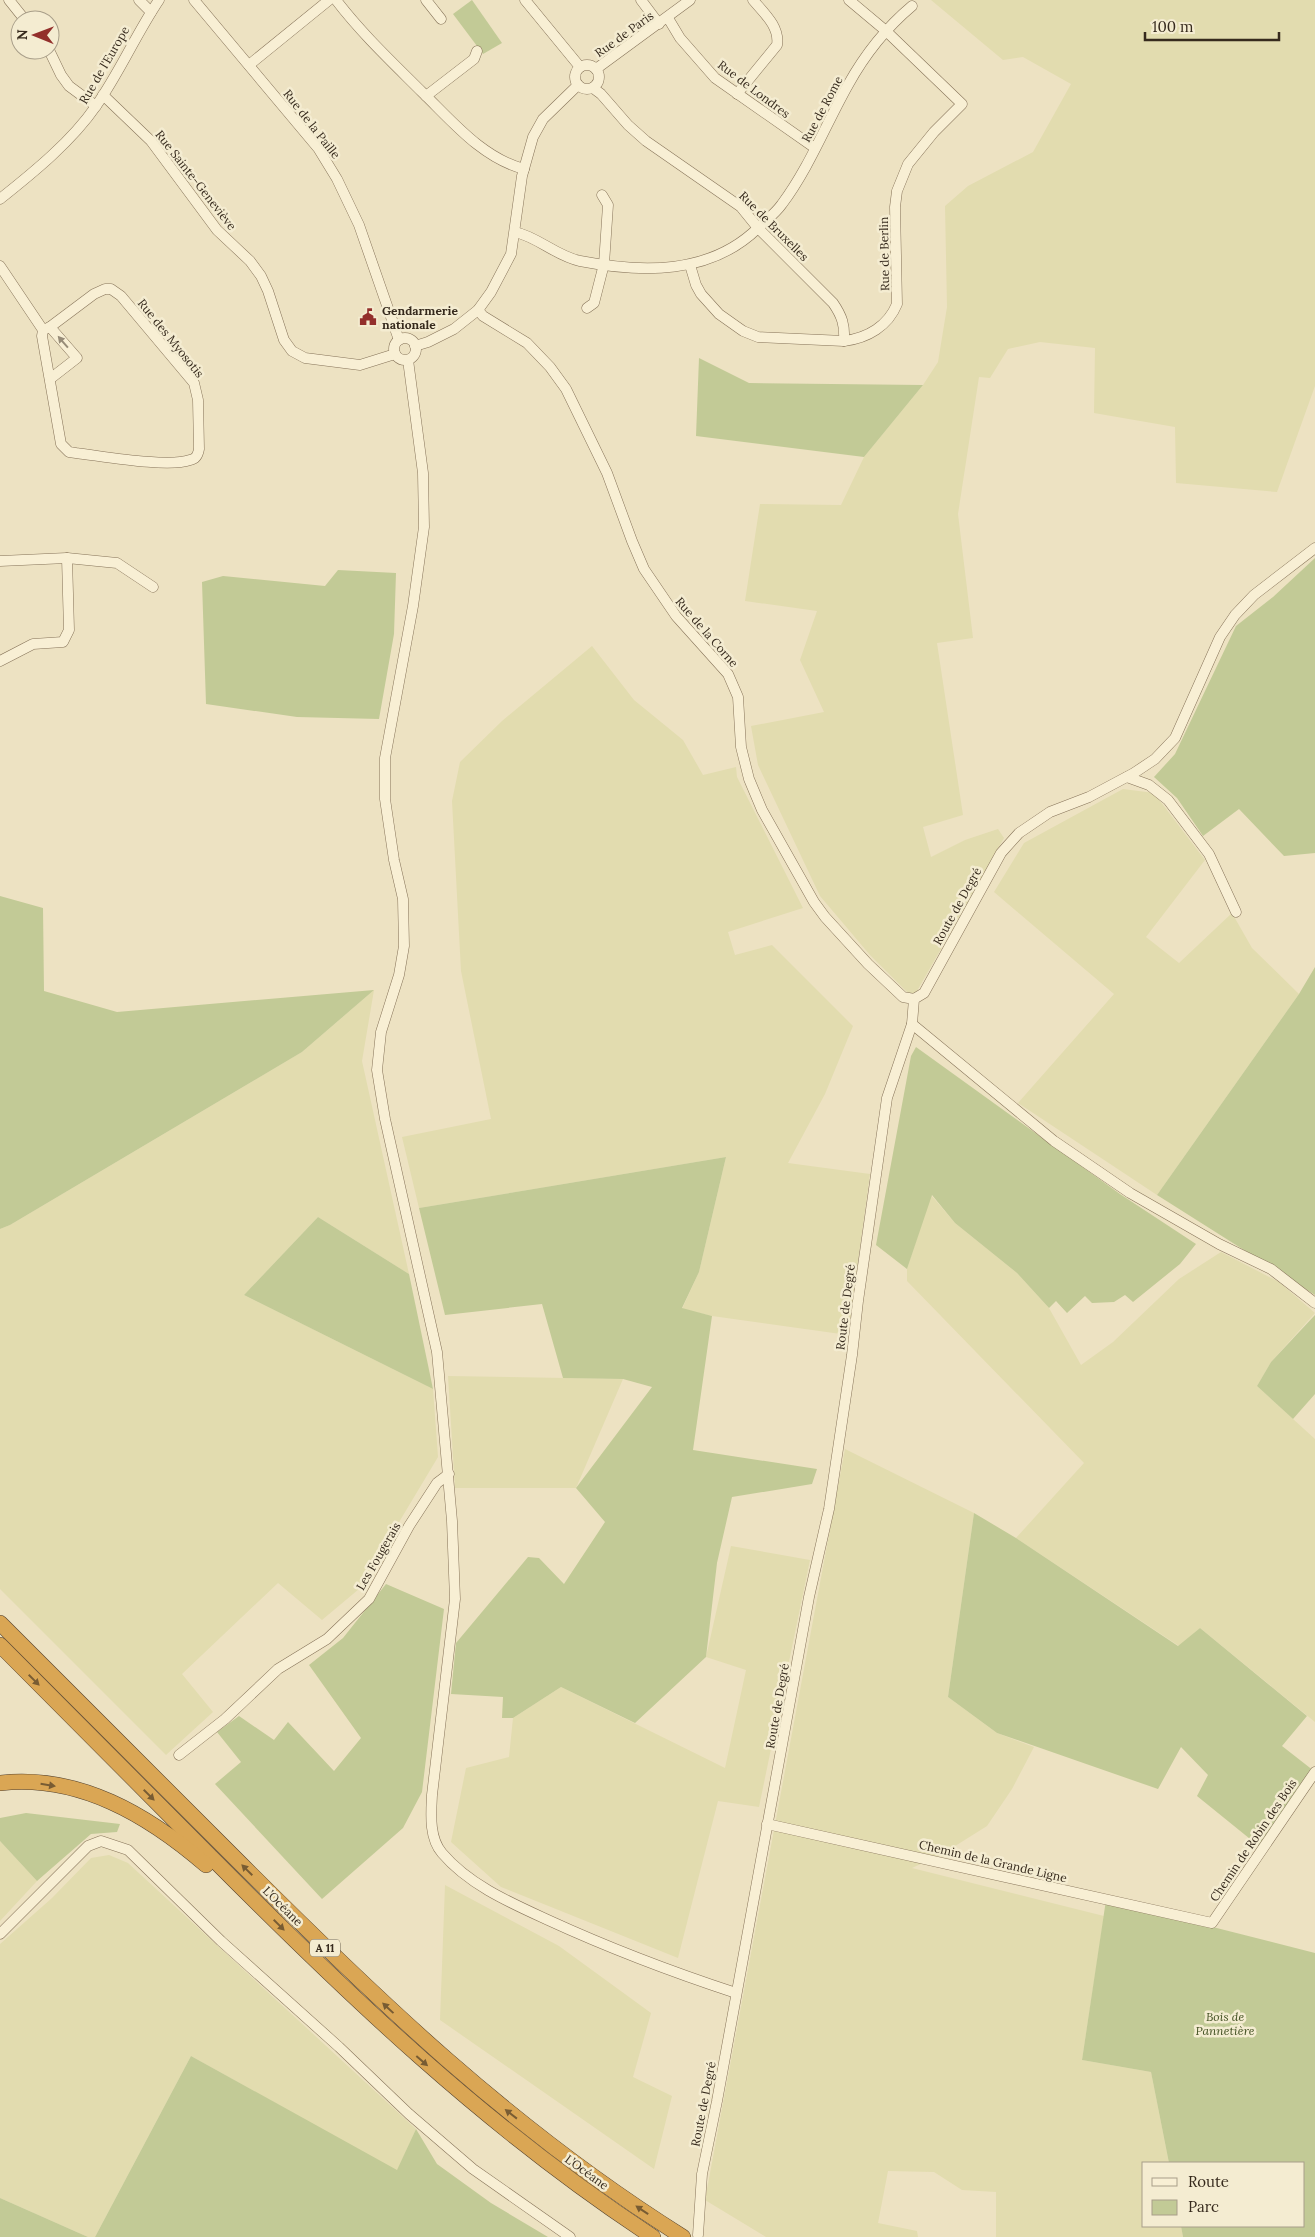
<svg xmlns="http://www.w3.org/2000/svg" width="1315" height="2237" font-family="Lora,serif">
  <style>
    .farmland { fill: #e2dcaf }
    .green { fill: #c2ca96 }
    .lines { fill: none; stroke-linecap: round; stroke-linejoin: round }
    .minor-casing { stroke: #867359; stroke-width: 11 }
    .highway-casing { stroke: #53412e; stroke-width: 16 }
    .minor { stroke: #f8efd4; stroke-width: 10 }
    .highway { stroke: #daa654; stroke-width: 15 }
    .oneway { fill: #978c78 }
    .oneway2 { fill: #785c33 }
    .labels { text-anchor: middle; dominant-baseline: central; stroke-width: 5; stroke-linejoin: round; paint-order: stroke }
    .shield { fill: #f4ecd1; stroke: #6f6453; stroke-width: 1 }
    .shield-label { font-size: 11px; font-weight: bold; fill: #362a1d }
    .street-label { font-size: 12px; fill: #362a1d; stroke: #f4ecd1 }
    .poi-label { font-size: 12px; font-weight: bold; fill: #362a1d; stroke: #f4ecd1; text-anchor: start }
    .park-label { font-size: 12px; font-style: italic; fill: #445224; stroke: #f4ecd1 }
  </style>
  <rect width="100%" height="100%" fill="#ede2c2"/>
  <g class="farmland">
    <path d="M931,0H1315V386L1277,492L1176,483L1175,427L1094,413L1095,348L1040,342L1008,349L990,378L979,377L958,514L973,638L937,643L963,815L923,827L931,857L965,840L998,829L1004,838L913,998L870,955L820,896L758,765L751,726L824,712L800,660L817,611L745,601L760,504L841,505L864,457L923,385L938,362L947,307L945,206L968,186L1033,152L1071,84L1023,57L1003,60Z"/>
    <path d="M592,646L634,700L683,740L703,775L736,767L737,777L803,908L728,932L735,955L772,945L853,1026L825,1094L788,1163L870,1174L848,1335L712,1316L682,1309L699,1272L726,1157L419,1208L402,1137L491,1119L461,971L452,801L460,762L502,721Z"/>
    <path d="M1123,789L1154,793L1205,860L1146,937L1179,963L1232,913L1252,948L1299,994L1157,1195L1018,1103L1114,994L994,892L1024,843Z"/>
    <path d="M374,990L362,1061L409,1274L318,1217L244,1295L433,1389L438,1457L359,1589L322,1620L278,1583L182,1674L213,1712L166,1755L0,1589V1229L10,1225L302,1052Z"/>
    <path d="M931,1195L955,1223L1017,1273L1049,1308L1081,1365L1113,1342L1179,1279L1221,1252L1279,1282L1315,1313L1271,1362L1257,1386L1315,1439V1722L1200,1628L1179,1646L1016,1538L1084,1463L907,1281V1269Z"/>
    <path d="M448,1376L623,1379L576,1488H455Z"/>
    <path d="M845,1449L974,1513L948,1697L997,1733L1034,1747L1012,1789L987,1826L944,1853L912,1868L1104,1916L1082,2060L1151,2072L1169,2163H1144V2226H1181L1183,2237H996V2192L962,2190L934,2172L888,2171L878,2223L917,2231L918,2237H766L705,2200Z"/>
    <path d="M731,1546L810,1560L759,1807L718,1801L678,1958L501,1887L451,1842L466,1768L509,1757L513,1718L561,1687L725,1768L746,1670L706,1657Z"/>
    <path d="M0,1841L37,1881L0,1921Z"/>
    <path d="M109,1855L128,1863L416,2129L397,2171L191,2056L95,2237H88L0,2198V1944L52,1898L91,1858Z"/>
    <path d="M445,1885L559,1946L651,2013L633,2077L672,2096L654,2169L440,2020Z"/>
  </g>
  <g class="green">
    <path d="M472,0L502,43L483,54L453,14Z"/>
    <path d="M699,358L749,383L923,385L864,457L696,436Z"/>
    <path d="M1315,558V853L1284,856L1239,809L1203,836L1177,798L1154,777L1175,754L1236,626L1273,597Z"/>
    <path d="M338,570L396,573L394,634L379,719L297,717L206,704L202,582L223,576L325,586Z"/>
    <path d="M0,896L43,908L44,991L117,1012L374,990L302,1052L10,1225L0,1229Z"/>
    <path d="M1315,967V1295L1157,1195L1299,994Z"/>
    <path d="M916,1047L1120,1194L1196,1244L1180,1264L1133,1302L1125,1295L1114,1302L1092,1303L1085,1296L1067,1313L1056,1301L1049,1308L1017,1273L955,1223L932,1195L907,1269L876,1245L911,1056Z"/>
    <path d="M726,1157L699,1272L682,1308L712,1316L693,1450L817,1469L812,1484L732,1497L717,1563L706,1657L635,1723L561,1687L513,1718H502L503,1697L451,1694L456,1643L528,1557L539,1558L564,1584L605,1522L576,1488L652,1387L623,1379L563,1378L542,1304L445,1315L419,1208Z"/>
    <path d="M318,1217L409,1274L433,1389L244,1295Z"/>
    <path d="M1315,1315V1394L1293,1419L1257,1386L1271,1362Z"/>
    <path d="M974,1513L1016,1538L1178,1646L1200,1628L1307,1716L1282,1746L1314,1771L1260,1847L1197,1796L1208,1775L1181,1747L1158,1789L997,1733L948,1697Z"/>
    <path d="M386,1584L444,1609L422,1792L403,1828L322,1899L215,1784L241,1762L217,1732L239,1716L274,1740L288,1722L334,1771L361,1738L309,1665L343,1638Z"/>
    <path d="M26,1813L120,1824L117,1832L91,1834L37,1881L0,1841V1818Z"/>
    <path d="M1106,1900L1315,1953V2237H1183L1181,2226H1304V2163H1169L1151,2072L1082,2060Z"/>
    <path d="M191,2056L397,2170L416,2129L437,2164L491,2203L548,2237H95Z"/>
    <path d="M0,2198L88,2237H0Z"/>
  </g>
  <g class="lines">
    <g class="minor-casing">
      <g id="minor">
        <path d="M9,0L25,20"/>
        <path d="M139,0L151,12"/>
        <path d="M194,0L318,148L337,179L359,225L399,340"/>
        <path d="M336,0C362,34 392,62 422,92C452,121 482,158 524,169"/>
        <path d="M426,0L441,19"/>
        <path d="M525,0L580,67"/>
        <path d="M641,0L659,24"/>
        <path d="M668,18L680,38L715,78L815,148"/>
        <path d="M49,50L61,75L69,86L96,106"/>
        <circle cx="587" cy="77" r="12"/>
        <path d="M249,65L329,0"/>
        <path d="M596,69L690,0"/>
        <path d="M593,88L601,94L628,125L646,141L741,207L758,228L833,303C842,316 845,325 844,341"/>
        <path d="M737,94L777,45C780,27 764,13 753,0"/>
        <path d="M103,95L151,141L217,230L250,261L261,276L268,291L284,340L292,351L305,358L360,365L395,354"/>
        <path d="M426,96L474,59L477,51"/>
        <path d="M0,199C34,172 72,141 96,106C120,72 136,34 159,0"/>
        <path d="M515,232C538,237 556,256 580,261C642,273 710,275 758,228C766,220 775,214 782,204C809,168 826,124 848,85C864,56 887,27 912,6"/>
        <path d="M690,265L696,285L701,294L719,314L743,331L758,337L844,341C868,338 888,326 897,304L895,207L897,191L908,164L934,132L962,104L886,31L849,0"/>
        <path d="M0,266L43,330L42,336L61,444L69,452L76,453C102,456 168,468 190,460C196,459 198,455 199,449L198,400L194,383L121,296L111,289H105L94,294L50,327L43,330"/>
        <path d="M587,308L594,303L604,264L608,205L602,195"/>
        <path d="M478,310L483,316L527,343L550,367L566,389L607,473L632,541L644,569L676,616L728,674L738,697L741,747L749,779L762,810L814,902L825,917L868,964L903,997L914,999"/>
        <circle cx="405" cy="349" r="11"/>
        <path d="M415,346L428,342L454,329L478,310L491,292L511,254L522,176L533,137L543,119L578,85"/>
        <path d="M408,360L423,473L424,527L413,606L385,758V799L394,860L403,899L404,946L399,975L381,1032L377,1070L385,1119L437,1352L452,1521L455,1599L432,1795C431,1814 429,1838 442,1853C469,1885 511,1903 548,1920C609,1948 672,1972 736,1993"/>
        <path d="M50,379L77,358L50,327"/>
        <path d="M0,561L67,558L117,563L153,587"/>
        <path d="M0,661L33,644L63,642L69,630L67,558"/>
        <path d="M1127,777L1149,785L1168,800L1209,854L1236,912"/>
        <path d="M912,1024L1054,1141L1130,1193L1219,1244L1271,1269L1315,1303"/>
        <path d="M179,1755L225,1719L278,1669L327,1639L369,1599L409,1526L437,1483L449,1474"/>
        <path d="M767,1824L1212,1923L1315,1772"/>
        <path d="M0,1934L88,1846L101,1841L128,1850L221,1941L339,2047L409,2114L473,2169L570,2237"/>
        <path d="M698,2235L702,2174L717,2101L809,1597L829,1509L852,1355L858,1301L887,1098L912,1024L914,999L924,993L1001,853L1019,833L1050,812L1089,797L1134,773L1155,759L1175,738L1220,637L1235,615L1254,595L1315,548"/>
      </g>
    </g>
    <g class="highway-casing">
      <g id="highway">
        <path d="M0,1623C78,1701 157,1780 235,1858C376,1999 512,2130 683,2237"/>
        <path d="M0,1645C70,1716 140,1786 210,1856C349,1996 488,2129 653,2237"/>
        <path d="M0,1783C79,1774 148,1815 206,1865"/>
      </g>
    </g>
    <use href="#minor" class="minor"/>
    <use href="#highway" class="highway"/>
  </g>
  <defs><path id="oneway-solid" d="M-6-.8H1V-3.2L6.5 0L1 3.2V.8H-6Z" transform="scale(1.25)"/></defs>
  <use class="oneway" href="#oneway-solid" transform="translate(63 342) rotate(-131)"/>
  <g class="oneway2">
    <use href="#oneway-solid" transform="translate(34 1680) rotate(45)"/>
    <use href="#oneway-solid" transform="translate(48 1785) rotate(9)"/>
    <use href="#oneway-solid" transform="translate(149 1795) rotate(45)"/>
    <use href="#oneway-solid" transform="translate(247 1870) rotate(-135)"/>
    <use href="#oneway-solid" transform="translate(279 1925) rotate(45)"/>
    <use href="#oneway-solid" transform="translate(388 2008) rotate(-137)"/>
    <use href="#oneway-solid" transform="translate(422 2061) rotate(41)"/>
    <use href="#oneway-solid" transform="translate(511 2114) rotate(-142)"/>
    <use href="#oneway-solid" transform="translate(642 2210) rotate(-146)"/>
  </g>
  <defs>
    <g id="civic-bare" transform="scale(1.35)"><path d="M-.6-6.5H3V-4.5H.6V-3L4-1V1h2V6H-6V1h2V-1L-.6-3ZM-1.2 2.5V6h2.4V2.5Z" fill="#932f2b" stroke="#f4ecd1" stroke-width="2.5" paint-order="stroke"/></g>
  </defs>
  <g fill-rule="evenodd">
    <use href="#civic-bare" x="368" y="317"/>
  </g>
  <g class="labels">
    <rect class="shield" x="310" y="1939.5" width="30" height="17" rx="4"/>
    <g class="shield-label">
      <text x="325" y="1948">A 11</text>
    </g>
    <g class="street-label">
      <text transform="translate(624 34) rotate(-36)">Rue de Paris</text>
      <text transform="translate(104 65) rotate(-60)">Rue de l'Europe</text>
      <text transform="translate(754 89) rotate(37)">Rue de Londres</text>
      <text transform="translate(822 109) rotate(-62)">Rue de Rome</text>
      <text transform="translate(312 124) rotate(52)">Rue de la Paille</text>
      <text transform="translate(196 180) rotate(52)">Rue Sainte-Geneviève</text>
      <text transform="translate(774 226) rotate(45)">Rue de Bruxelles</text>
      <text transform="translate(884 254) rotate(-91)">Rue de Berlin</text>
      <text transform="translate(171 338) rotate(51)">Rue des Myosotis</text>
      <text transform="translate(707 632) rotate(49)">Rue de la Corne</text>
      <text transform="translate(957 906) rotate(-61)">Route de Degré</text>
      <text transform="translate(845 1307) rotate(-83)">Route de Degré</text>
      <text transform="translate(378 1556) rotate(-60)">Les Fougerais</text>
      <text transform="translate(777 1706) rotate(-80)">Route de Degré</text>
      <text transform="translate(1253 1840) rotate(-56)">Chemin de Robin des Bois</text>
      <text transform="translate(993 1861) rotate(13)">Chemin de la Grande Ligne</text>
      <text transform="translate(283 1906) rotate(45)">L’Océane</text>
      <text transform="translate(703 2104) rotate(-79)">Route de Degré</text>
      <text transform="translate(587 2172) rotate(36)">L’Océane</text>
    </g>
    <g class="poi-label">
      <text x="382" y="310">Gendarmerie<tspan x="382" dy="14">nationale</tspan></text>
    </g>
    <g class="park-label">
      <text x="1225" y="2016">Bois de<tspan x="1225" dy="14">Pannetière</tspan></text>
    </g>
  </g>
  <rect x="1142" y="2162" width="162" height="65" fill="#f4ecd1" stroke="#a89e89"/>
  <rect x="1152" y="2178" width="25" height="8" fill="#f8efd4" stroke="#a89e89"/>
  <text x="1188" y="2187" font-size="15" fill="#362a1d">Route</text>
  <rect x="1152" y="2200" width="25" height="15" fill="#c2ca96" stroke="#a89e89"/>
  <text x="1188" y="2212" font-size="15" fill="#362a1d">Parc</text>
  <g transform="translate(35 35) rotate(271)"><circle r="24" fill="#f4ecd1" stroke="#a89e89"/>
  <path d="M0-4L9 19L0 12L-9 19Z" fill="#932f2b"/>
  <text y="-8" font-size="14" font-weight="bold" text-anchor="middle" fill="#362a1d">N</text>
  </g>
  <path d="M1145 32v8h134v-8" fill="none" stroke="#362a1d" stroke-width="2.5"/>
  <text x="1152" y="32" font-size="15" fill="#362a1d" stroke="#f4ecd1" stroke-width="4" paint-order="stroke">100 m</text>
</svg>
